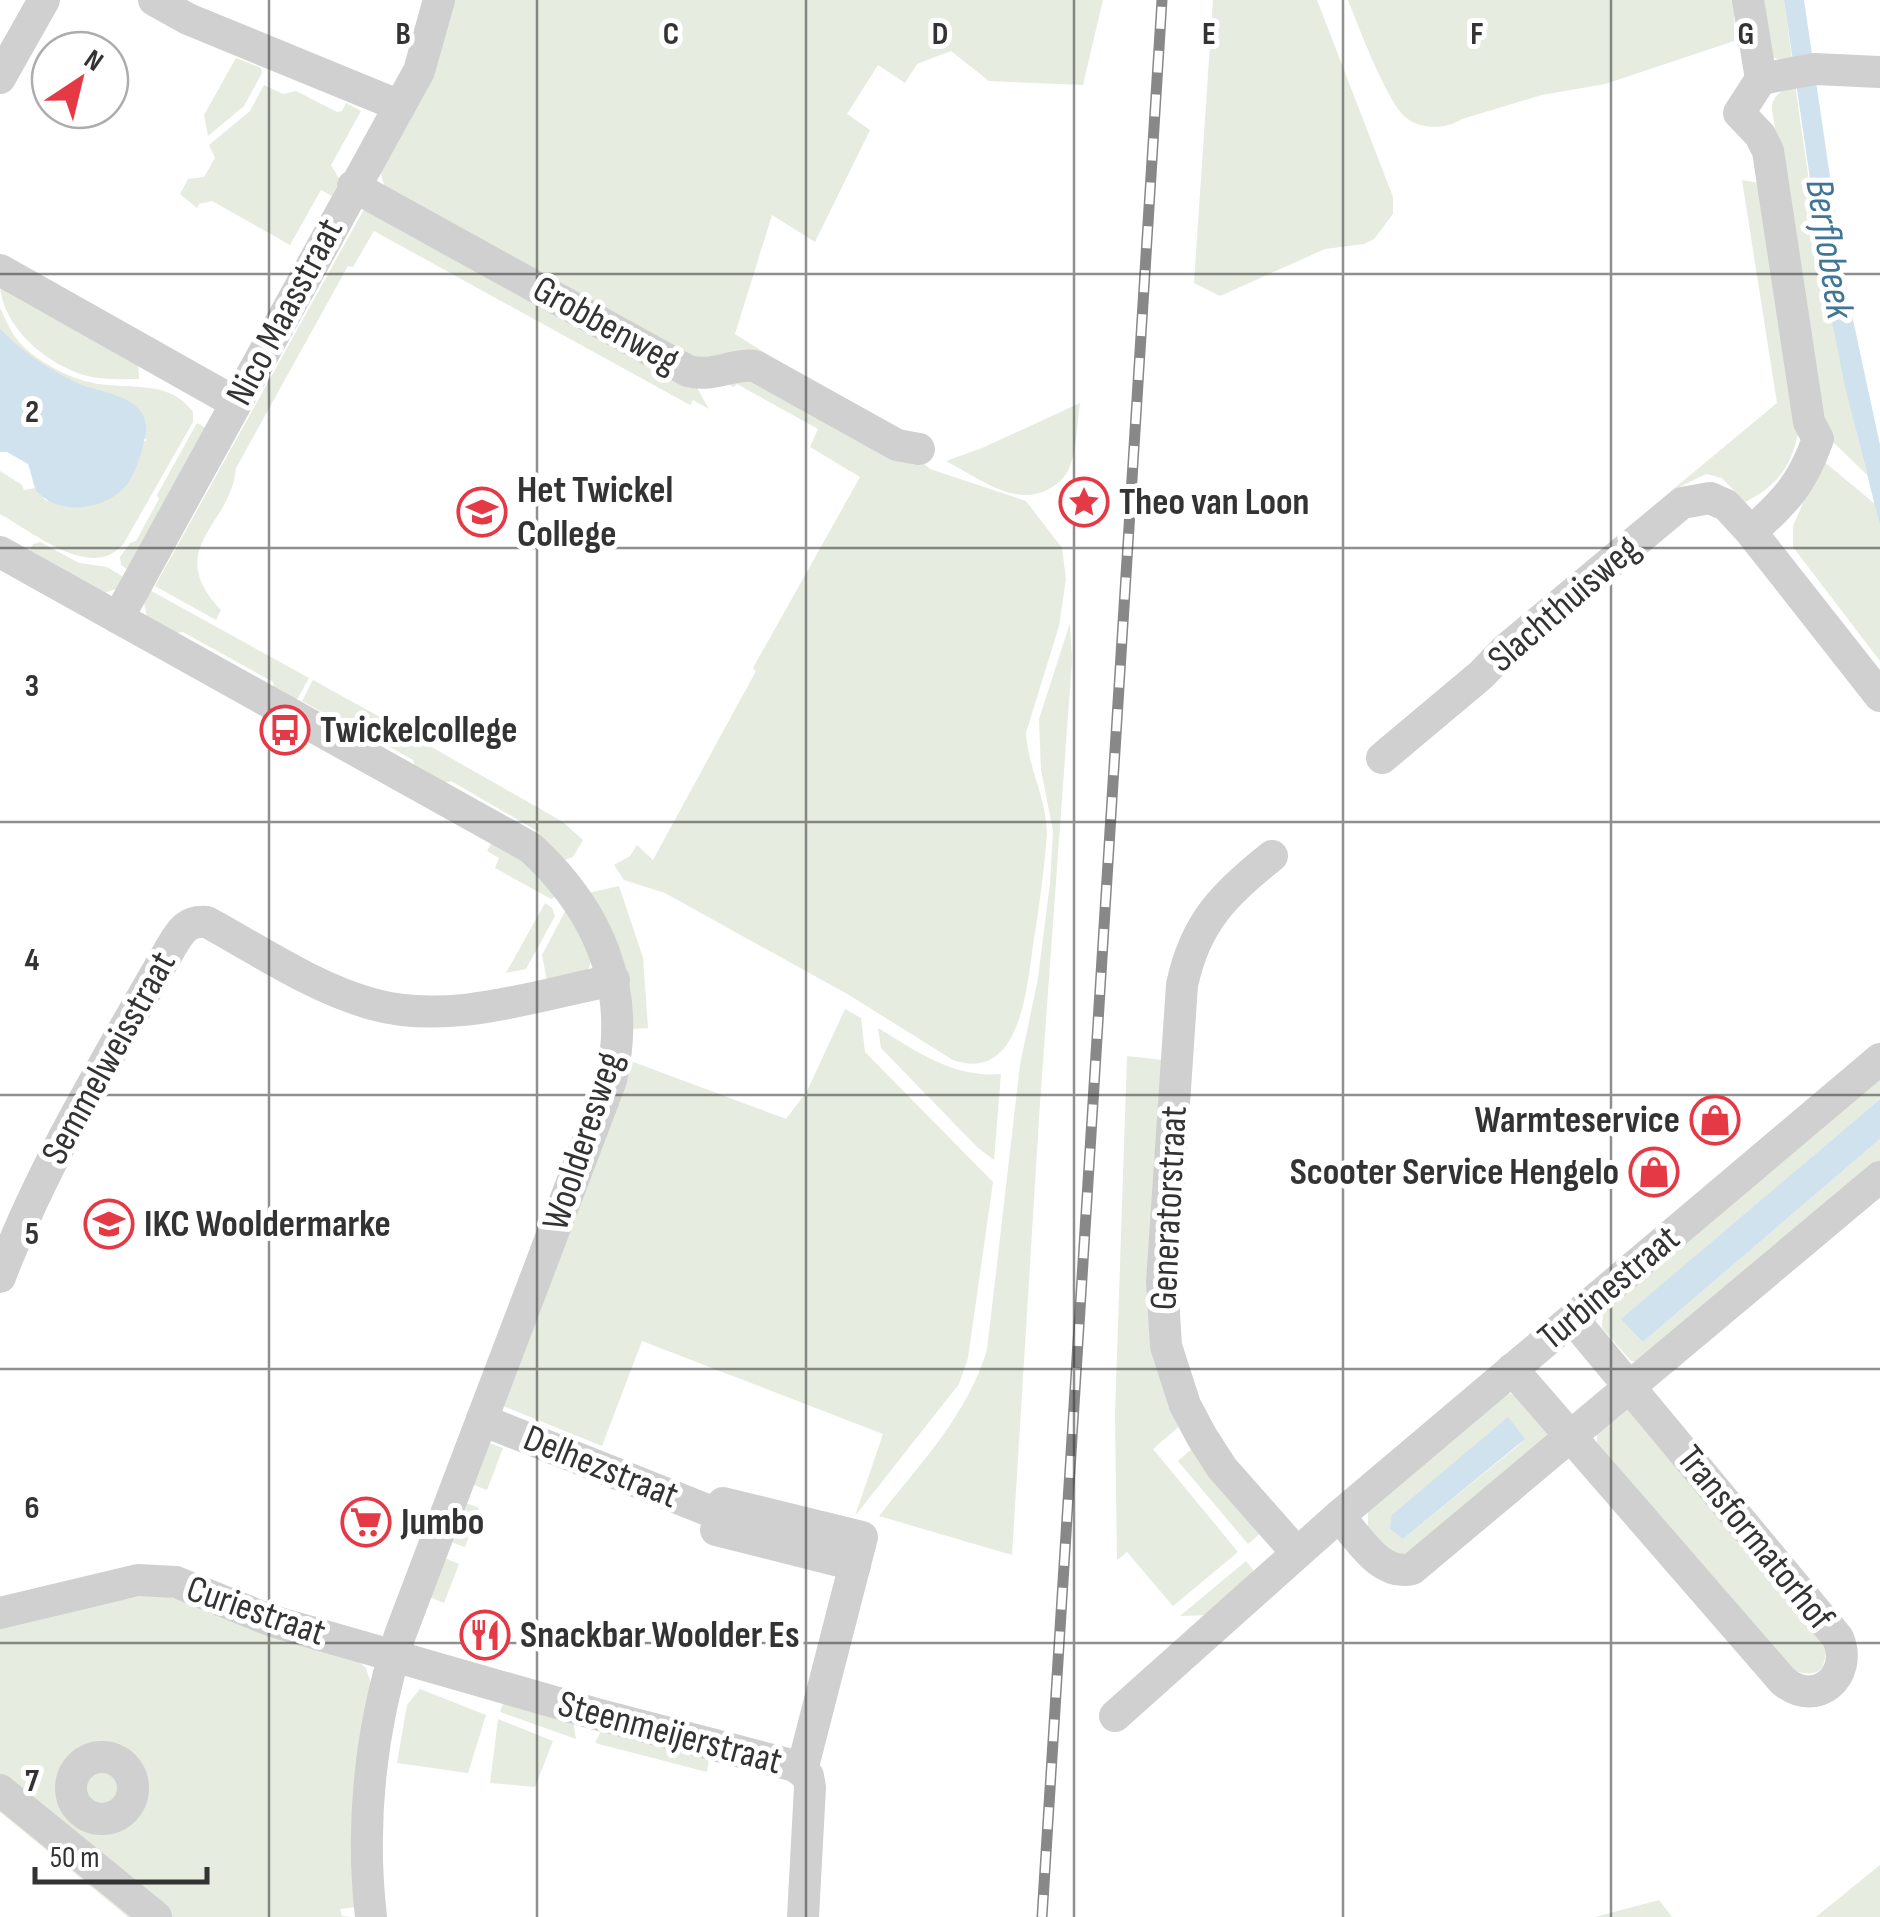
<svg xmlns="http://www.w3.org/2000/svg" width="1880" height="1917" font-family="'Sofia Sans Condensed',sans-serif">
  <style>
    .green { fill: #e6ecdf; fill-rule: evenodd }
    .water { fill: #cfe2ee }
    .lines { fill: none; stroke-linecap: round; stroke-linejoin: round }
    .minor { stroke: #d0d0d0; stroke-width: 32 }
    .rail-casing { stroke: #888; stroke-width: 11 }
    .rail { stroke: #fff; stroke-width: 8; stroke-dasharray: 22; stroke-linecap: butt }
    .grid { fill: none; stroke: #333; stroke-width: 2.5; stroke-opacity: 0.55 }
    .labels { text-anchor: middle; dominant-baseline: central; stroke-width: 10; stroke-linejoin: round; paint-order: stroke }
    .street-label { font-size: 38px; fill: #333; stroke: #fff }
    .poi-label { font-size: 38px; font-weight: bold; fill: #333; stroke: #fff; text-anchor: start }
    .water-label { font-size: 40px; font-style: italic; fill: #3f7597; stroke: #fff }
    .grid-label { font-size: 32px; text-anchor: middle; font-weight: bold; fill: #333; stroke: #fff; stroke-width: 10; stroke-linejoin: round; paint-order: stroke }
  </style>
  <rect width="100%" height="100%" fill="#fff"/>
  <g class="green">
    <path d="M450,0H1103L1083,85L989,81L951,51L917,64L905,83L878,65L847,114L870,130L815,242L772,215L735,334L800,375L707,365L386,191L380,171Z"/>
    <path d="M1213,0H1317L1393,197V214L1374,239L1364,244L1325,249L1220,296L1194,283Z"/>
    <path d="M1348,0H1735L1734,41L1605,84L1542,95L1462,119C1446,130 1417,130 1403,115C1384,94 1359,28 1348,0Z"/>
    <path d="M1756,0H1784L1792,59L1782,61L1770,56Z"/>
    <path d="M236,58L261,68L262,73L244,106L208,136L204,115Z"/>
    <path d="M1795,84C1813,216 1835,346 1867,475L1830,439L1820,419L1772,109C1772,94 1784,90 1795,84Z"/>
    <path d="M264,85L283,94L296,91L337,112L342,111L346,103L361,111L331,165L340,180L332,196L321,190L290,245L212,201L199,204L197,208L180,194L188,179L204,177L215,158L209,145L250,111Z"/>
    <path d="M1742,180L1759,183L1800,424C1793,463 1781,484 1745,502L1722,478L1706,474L1671,491L1777,403Z"/>
    <path d="M368,210L696,386L709,409L693,400L690,405L374,231L353,267L348,266L236,468C231,527 162,547 221,610L216,620L155,586L363,211Z"/>
    <path d="M0,282L138,358L139,379C124,379 107,380 92,377C50,368 0,327 0,282Z"/>
    <path d="M0,308C6,320 11,333 20,343C35,360 67,377 89,382C123,391 168,377 193,412V422L124,543C93,583 33,532 0,514V471L22,485L24,490L35,488L45,495L43,498L47,501L147,440L87,390L46,370L0,334Z"/>
    <path d="M738,374L920,460L930,469L1026,501L1062,548L1066,579L1059,626L1026,733C1028,768 1047,799 1047,835C1044,872 1039,908 1033,945C1027,988 1020,1084 953,1060L849,995L665,893L624,880L614,865L630,856L637,845L653,860L756,671L753,668L860,477L810,447L818,429L737,384L734,387L719,380Z"/>
    <path d="M1080,403C1077,423 1077,447 1070,466C1066,477 1059,483 1049,489C1015,508 977,477 946,461L982,448Z"/>
    <path d="M197,423L209,430L131,572L121,565L120,557L130,543L136,541L159,499L157,495Z"/>
    <path d="M1822,460L1875,504L1880,526V661L1793,547V526Z"/>
    <path d="M40,542L79,563L107,567L127,579L116,589L104,593L28,554L33,544Z"/>
    <path d="M146,588L309,678L295,703L275,691L273,682L183,632L170,634L147,617L143,597Z"/>
    <path d="M1070,623L1072,661L1040,1103L1012,1555L879,1516C921,1463 967,1415 987,1350L1020,1065L1038,978L1050,883L1053,831L1041,770L1039,719Z"/>
    <path d="M313,680L380,717L367,742L325,719L327,715L302,701Z"/>
    <path d="M386,721L563,822L583,840L573,857L564,860L541,841L539,832L451,781L441,784L416,770L413,760L388,746L378,748L373,745Z"/>
    <path d="M493,840L517,855L560,895L551,899L495,868L499,858L487,851Z"/>
    <path d="M619,886L643,958L648,1028L632,1029L588,893Z"/>
    <path d="M545,903L552,908L555,916L526,969L506,973Z"/>
    <path d="M568,906L592,958L588,970L547,981L542,955Z"/>
    <path d="M845,1009L861,1018L865,1052L993,1182L968,1358L959,1384L855,1516L883,1434L642,1341L602,1446L503,1406L628,1060L786,1119L807,1091Z"/>
    <path d="M878,1028C918,1052 953,1078 1001,1074L994,1160L977,1147L881,1048Z"/>
    <path d="M1127,1056L1163,1060L1182,1424L1153,1449L1238,1552L1173,1606L1127,1552L1117,1560L1115,1415Z"/>
    <path d="M1880,1073V1099L1622,1319L1643,1342L1880,1139V1170L1644,1362L1631,1361L1602,1328L1603,1312Z"/>
    <path d="M1519,1393L1554,1435L1398,1561L1368,1529V1510L1504,1394ZM1525,1440L1403,1539L1390,1529Z"/>
    <path d="M1627,1408L1825,1637C1827,1671 1822,1680 1787,1669L1597,1442V1432Z"/>
    <path d="M486,1442L503,1448L487,1490L471,1484Z"/>
    <path d="M1194,1447L1262,1532L1248,1544L1178,1461Z"/>
    <path d="M463,1502L479,1508L465,1547L448,1541Z"/>
    <path d="M442,1557L459,1564L444,1603L427,1596Z"/>
    <path d="M1246,1561L1257,1575L1210,1615L1180,1616Z"/>
    <path d="M157,1593L357,1660L366,1668L371,1684L357,1907L340,1909L342,1916L351,1917H128L0,1812V1624Z"/>
    <path d="M420,1689L486,1715L468,1773L397,1763L407,1705Z"/>
    <path d="M504,1701L573,1721L576,1739L500,1712Z"/>
    <path d="M498,1719L553,1741L535,1787L490,1783Z"/>
    <path d="M601,1731L709,1758L707,1772L595,1743Z"/>
    <path d="M1880,1865V1917H1816Z"/>
    <path d="M1659,1900L1672,1917H1595Z"/>
  </g>
  <g class="water">
    <path d="M1784,0H1804L1847,292L1880,445V526L1844,382L1826,289Z"/>
    <path d="M0,329C22,352 47,368 75,382C99,394 155,395 145,437C142,450 137,469 130,480C113,509 59,519 36,490C34,487 31,472 28,464L7,452H0Z"/>
    <path d="M1880,1099V1139L1643,1342L1621,1319Z"/>
    <path d="M1508,1417L1525,1439L1403,1539L1390,1529L1392,1515Z"/>
  </g>
  <g class="lines">
    <g class="minor">
      <path d="M154,0L188,19L400,106"/>
      <path d="M1748,0L1761,79L1739,113L1760,135L1768,151L1809,422L1818,439C1802,484 1786,501 1751,532"/>
      <path d="M0,78L44,0"/>
      <path d="M1761,79L1815,69L1880,72"/>
      <path d="M353,186L688,371C713,378 732,363 755,366L897,445L919,449"/>
      <path d="M0,270L236,403"/>
      <path d="M0,552L531,848C599,911 632,988 611,1080L400,1635C371,1727 360,1821 371,1917"/>
      <path d="M118,618L419,71L439,0"/>
      <path d="M1382,758L1481,675L1505,650L1682,503L1710,498L1726,505L1751,532L1880,696"/>
      <path d="M1272,856C1224,894 1195,923 1182,985L1162,1282L1166,1346L1185,1405L1202,1437L1222,1468L1297,1553"/>
      <path d="M1880,1059L1339,1516C1358,1537 1380,1577 1412,1569L1880,1177"/>
      <path d="M0,1277C44,1162 109,1056 170,949C180,932 186,920 207,922C260,951 314,988 372,1004C450,1026 537,995 614,980"/>
      <path d="M1512,1369L1783,1681C1816,1709 1854,1676 1838,1638L1573,1319"/>
      <path d="M482,1420L720,1515L723,1503L862,1537L802,1770"/>
      <path d="M720,1515L716,1530L855,1565"/>
      <path d="M0,1613L138,1580L176,1582L272,1621L596,1714L795,1766L808,1776L810,1787L803,1917"/>
      <path d="M1115,1716L1339,1516"/>
      <circle cx="102" cy="1788" r="31"/>
      <path d="M0,1790L156,1917"/>
    </g>
    <g class="rail-casing">
      <path id="rail" d="M1042,1917L1162,0"/>
    </g>
    <use href="#rail" class="rail"/>
  </g>
  <path class="grid" d="M269,0V1917M537,0V1917M806,0V1917M1074,0V1917M1343,0V1917M1611,0V1917M0,274H1880M0,548H1880M0,822H1880M0,1095H1880M0,1369H1880M0,1643H1880"/>
  <defs>
    <g id="sight-ring" transform="scale(2.5)"><circle r="9.5" fill="#fff" stroke="#e63946" stroke-width="1.5"/><path d="M0-6L1.8-2.2L6-1.7L2.9 1.2L3.7 5.4L0 3.3L-3.7 5.4L-2.9 1.2L-6-1.7L-1.8-2.2Z" fill="#e63946"/></g>
    <g id="school-ring" transform="scale(2.5)"><circle r="9.5" fill="#fff" stroke="#e63946" stroke-width="1.5"/><path d="M0-5L7-2L0 1L-7-2ZM-4 1L0 2.5L4 1V4Q0 6-4 4Z" fill="#e63946"/></g>
    <g id="bus-ring" transform="scale(2.5)"><circle r="9.5" fill="#fff" stroke="#e63946" stroke-width="1.5"/><path d="M-5-6H5V4H4V6H2V4H-2V6H-4V4H-5ZM-3.5-4V0h7V-4ZM-3.5 1.2v1.5H-2V1.2ZM2 1.2v1.5H3.5V1.2Z" fill="#e63946"/></g>
    <g id="shop-ring" transform="scale(2.5)"><circle r="9.5" fill="#fff" stroke="#e63946" stroke-width="1.5"/><path d="M-5-2.5h2.3a2.7 3.5 0 0 1 5.4 0H5L5.5 6h-11ZM-1.5-2.5h3a1.5 2.3 0 0 0-3 0Z" fill="#e63946"/></g>
    <g id="supermarket-ring" transform="scale(2.5)"><circle r="9.5" fill="#fff" stroke="#e63946" stroke-width="1.5"/><path d="M-6-5.5h2.5l.6 2H6L4.5 2H-2.5L-4.4-4H-6ZM-1.5 3.2a1.3 1.3 0 1 0 .1 0ZM3 3.2a1.3 1.3 0 1 0 .1 0Z" fill="#e63946"/></g>
    <g id="restaurant-ring" transform="scale(2.5)"><circle r="9.5" fill="#fff" stroke="#e63946" stroke-width="1.5"/><path d="M-5-6h1v4h1v-4h1v4h1v-4h1v5L-1.5 .5V6h-2V.5L-5-1ZM5-6V6H3V1.5H1.5Q1.5-4 5-6Z" fill="#e63946"/></g>
  </defs>
  <g fill-rule="evenodd">
    <use href="#sight-ring" x="1084" y="502"/>
    <use href="#school-ring" x="482" y="512"/>
    <use href="#bus-ring" x="285" y="730"/>
    <use href="#shop-ring" x="1715" y="1120"/>
    <use href="#shop-ring" x="1654" y="1172"/>
    <use href="#school-ring" x="109" y="1224"/>
    <use href="#supermarket-ring" x="366" y="1522"/>
    <use href="#restaurant-ring" x="485" y="1635"/>
  </g>
  <g class="labels">
    <g class="street-label">
      <text transform="translate(285 312) rotate(-62)">Nico Maasstraat</text>
      <text transform="translate(606 325) rotate(29)">Grobbenweg</text>
      <text transform="translate(1564 604) rotate(-41)">Slachthuisweg</text>
      <text transform="translate(109 1058) rotate(-61)">Semmelweisstraat</text>
      <text transform="translate(583 1141) rotate(-72)">Woolderesweg</text>
      <text transform="translate(1169 1208) rotate(-87)">Generatorstraat</text>
      <text transform="translate(1609 1288) rotate(-40)">Turbinestraat</text>
      <text transform="translate(601 1467) rotate(22)">Delhezstraat</text>
      <text transform="translate(1755 1538) rotate(51)">Transformatorhof</text>
      <text transform="translate(256 1611) rotate(19)">Curiestraat</text>
      <text transform="translate(670 1733) rotate(15)">Steenmeijerstraat</text>
    </g>
    <g class="poi-label">
      <text x="517" y="490">Het Twickel<tspan x="517" dy="44">College</tspan></text>
      <text x="1119" y="502">Theo van Loon</text>
      <text x="320" y="730">Twickelcollege</text>
      <text x="1680" y="1120" text-anchor="end">Warmteservice</text>
      <text x="1619" y="1172" text-anchor="end">Scooter Service Hengelo</text>
      <text x="144" y="1224">IKC Wooldermarke</text>
      <text x="401" y="1522">Jumbo</text>
      <text x="520" y="1635">Snackbar Woolder Es</text>
    </g>
    <g class="water-label">
      <text transform="translate(1829 249) rotate(81)">Berflobeek</text>
    </g>
  </g>
  <g class="grid-label">
    <text x="403" y="44">B</text>
    <text x="671" y="44">C</text>
    <text x="940" y="44">D</text>
    <text x="1209" y="44">E</text>
    <text x="1477" y="44">F</text>
    <text x="1746" y="44">G</text>
    <text x="32" y="422">2</text>
    <text x="32" y="696">3</text>
    <text x="32" y="970">4</text>
    <text x="32" y="1244">5</text>
    <text x="32" y="1518">6</text>
    <text x="32" y="1791">7</text>
  </g>
  <g transform="translate(80 80) rotate(35)"><circle r="48" fill="#ffffff" stroke="#adadad" stroke-width="2.5"/>
  <path d="M0-8L18 38L0 25L-18 38Z" fill="#e63946"/>
  <text y="-15" font-size="28" font-weight="bold" text-anchor="middle" fill="#333333">N</text>
  </g>
  <path d="M35 1867v15h172v-15" fill="none" stroke="#333333" stroke-width="5"/>
  <text x="50" y="1867" font-size="30" fill="#333333" stroke="#ffffff" stroke-width="8" paint-order="stroke">50 m</text>
</svg>
